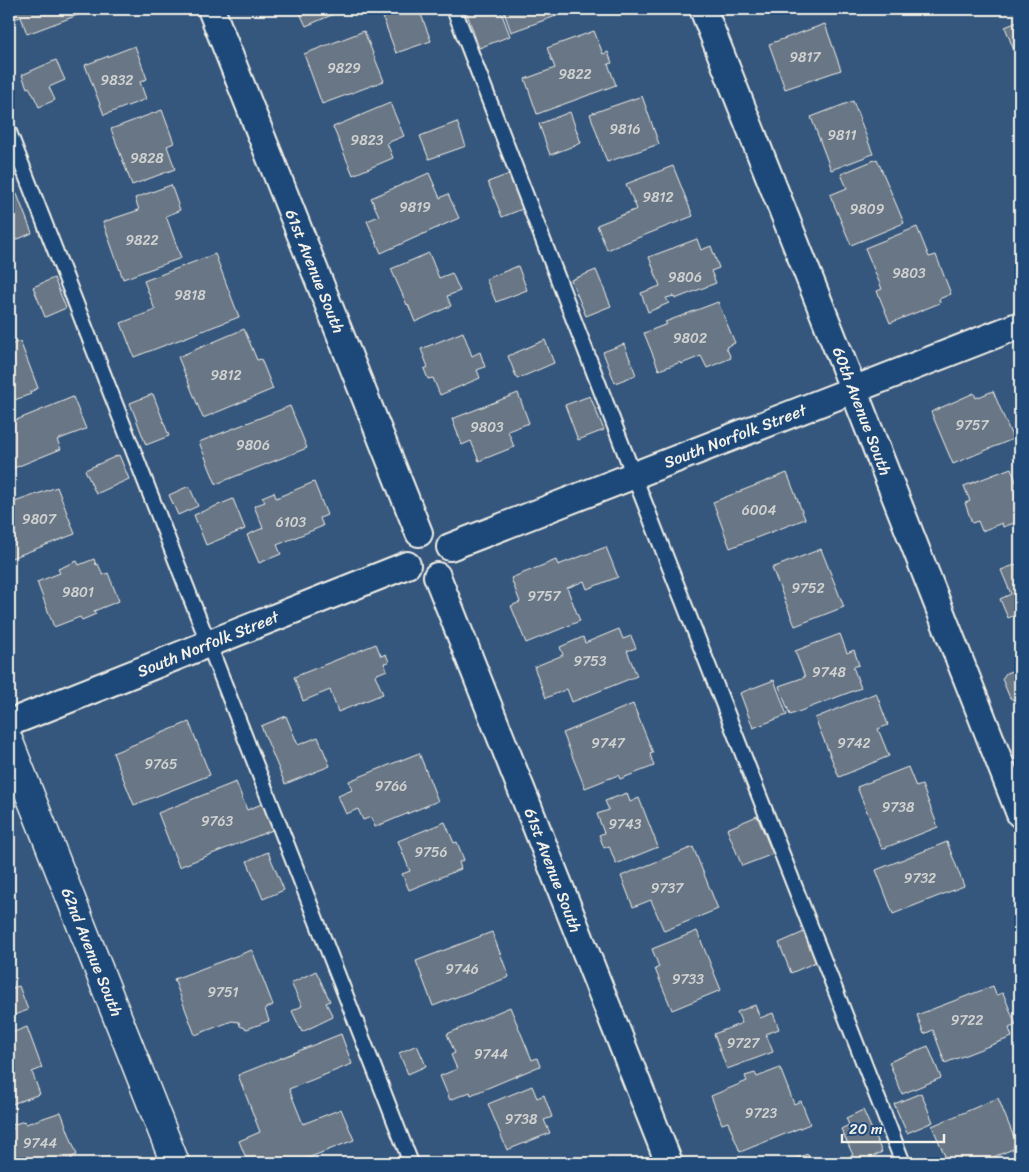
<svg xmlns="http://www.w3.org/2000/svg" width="1029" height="1172" font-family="Sriracha,sans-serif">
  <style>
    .building { fill: #677686; stroke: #f4f1e8 }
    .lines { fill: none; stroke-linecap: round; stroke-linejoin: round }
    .service-casing { stroke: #f4f1e8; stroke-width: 18 }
    .minor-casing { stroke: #f4f1e8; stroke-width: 30 }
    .tertiary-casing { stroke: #f4f1e8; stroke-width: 31 }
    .service { stroke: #1f4a7a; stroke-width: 14 }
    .minor { stroke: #1f4a7a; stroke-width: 26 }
    .tertiary { stroke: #1f4a7a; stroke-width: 28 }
    .labels { text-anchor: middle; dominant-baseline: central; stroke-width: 4; stroke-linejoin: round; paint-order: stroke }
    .number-label { font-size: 14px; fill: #d1d2d0 }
    .street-label { font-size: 16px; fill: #f4f1e8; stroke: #1f4a7a }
  </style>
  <rect width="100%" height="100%" fill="#35577e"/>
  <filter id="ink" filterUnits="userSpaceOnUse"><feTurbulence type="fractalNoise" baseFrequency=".02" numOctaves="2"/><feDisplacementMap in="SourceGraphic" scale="10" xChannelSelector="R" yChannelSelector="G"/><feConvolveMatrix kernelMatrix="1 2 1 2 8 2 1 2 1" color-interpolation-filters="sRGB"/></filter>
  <g filter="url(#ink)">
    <g class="building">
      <path d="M9,9H94L27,34L21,17L13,19Z"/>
      <path d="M298,9H340L341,11L306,26Z"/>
      <path d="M408,9H419L431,41L396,53L383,18Z"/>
      <path d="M472,9H500L510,36L479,48L466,11Z"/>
      <path d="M503,9H572L573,10L511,32Z"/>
      <path d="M1020,21V66L1005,27Z"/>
      <path d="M825,24L841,70L785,89L769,44Z"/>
      <path d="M364,31L384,81L322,104L304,54Z"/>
      <path d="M594,31L603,54L608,52L612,63L608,64L616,85L537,114L525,79L555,68L547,48Z"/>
      <path d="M135,46L147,79L140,82L146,99L104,115L85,65Z"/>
      <path d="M56,60L65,80L49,87L55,100L39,107L33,94L29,87L27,88L22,75Z"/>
      <path d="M642,96L659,144L607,162L590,114Z"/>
      <path d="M853,101L873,154L831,170L811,117Z"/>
      <path d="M390,103L404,136L387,143L393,158L353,175L333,127Z"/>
      <path d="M162,110L174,143L167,146L175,169L132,185L111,129Z"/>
      <path d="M570,112L581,143L550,155L539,124Z"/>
      <path d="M457,122L466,146L429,159L420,136Z"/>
      <path d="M877,159L904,223L851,245L830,195L847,188L841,174Z"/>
      <path d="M673,166L693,216L607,250L597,225L637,209L626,184Z"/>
      <path d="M429,173L440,198L448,194L459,218L381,253L367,221L379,216L371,198Z"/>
      <path d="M512,173L525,208L502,217L488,182Z"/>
      <path d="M171,185L180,210L166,216L181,258L123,279L103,222L139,210L135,198Z"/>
      <path d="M17,194L32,233L9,243V198Z"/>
      <path d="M917,227L929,257L936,255L951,294L939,299L940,303L890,323L877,291L882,289L865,248Z"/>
      <path d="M697,239L701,250L711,246L719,268L711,271L716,283L675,299L674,296L666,298L669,303L648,312L641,293L660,286L649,257Z"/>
      <path d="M429,253L439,278L452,273L460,291L447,296L451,306L415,322L408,304L407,305L391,269Z"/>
      <path d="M215,254L239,317L134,357L121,323L155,310L144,281Z"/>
      <path d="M518,266L527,290L496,302L486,279Z"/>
      <path d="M596,270L611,306L586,316L571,280Z"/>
      <path d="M54,278L66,308L45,317L33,287Z"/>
      <path d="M718,302L735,343L726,347L731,358L707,368L701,356L681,364V362L659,370L644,333L667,324L665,322Z"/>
      <path d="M244,329L257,360L261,359L273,389L203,418L178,357Z"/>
      <path d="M463,332L472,356L480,352L485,367L477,370L480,378L440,395L433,378L428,379L424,369L428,367L421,349Z"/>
      <path d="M545,340L554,363L517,379L508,356Z"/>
      <path d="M20,341L38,388L30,392L31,394L9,402V344L11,343L12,344Z"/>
      <path d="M624,344L636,375L615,383L603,352Z"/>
      <path d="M993,391L1013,439L953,464L931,412L974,393L976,398Z"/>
      <path d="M518,393L529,423L508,431L514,447L479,461L471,441L462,445L452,419Z"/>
      <path d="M153,394L169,436L146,445L130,403Z"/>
      <path d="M590,396L604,430L578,440L565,405Z"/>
      <path d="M73,397L86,429L57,440L61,449L9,470V423Z"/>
      <path d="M290,406L307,448L216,484L199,442Z"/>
      <path d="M119,455L129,479L96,494L85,470Z"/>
      <path d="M1011,468L1020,492V521L1003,527L1002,523L982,531L978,521L972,523L965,503L970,501L964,486Z"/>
      <path d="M787,473L805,519L730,548L713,502Z"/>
      <path d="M314,482L327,515L320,518L323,526L277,545L281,554L259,563L247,535L263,528L254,506L265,502L262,497L274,492L276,498Z"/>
      <path d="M189,486L198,506L178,515L169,495Z"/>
      <path d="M57,487L75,534L9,559V504Z"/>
      <path d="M233,499L245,529L206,545L194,515Z"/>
      <path d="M606,547L618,577L587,589L584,581L567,588L580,621L526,643L511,606L520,602L511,578L556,560L558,565Z"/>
      <path d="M821,549L844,607L795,626L772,568Z"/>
      <path d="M94,559L96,565L98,564L103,575L108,573L119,601L94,611L96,614L82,620L80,617L54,627L37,582L60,573L58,569L77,561L79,565Z"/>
      <path d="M1020,563V613L1008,618L1000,599L1011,594L1001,570Z"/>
      <path d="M619,629L623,639L631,636L636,648L627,651L637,676L572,702L567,689L546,698L534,667L563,655L560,647L583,637L585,643Z"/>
      <path d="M840,634L847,653L854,650L859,665L853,667L861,688L790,715L779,686L805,677L795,651Z"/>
      <path d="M376,644L381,656L386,654L389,662L384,663L387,670L375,675L383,694L338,712L330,690L303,701L294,677Z"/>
      <path d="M1020,668V699L1016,701L1010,698L1002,679L1006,673Z"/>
      <path d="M774,680L787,715L753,728L740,693Z"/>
      <path d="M876,693L888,725L878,729L889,756L839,777L815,718Z"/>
      <path d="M633,704L653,753L650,754L654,766L620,779L618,775L585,788L563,733Z"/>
      <path d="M286,716L298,745L318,737L330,766L285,784L261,726Z"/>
      <path d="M189,722L210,775L134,805L113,753Z"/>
      <path d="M419,753L438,801L375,827L371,817L363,820L358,809L346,814L338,796L352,790L349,781Z"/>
      <path d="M908,767L916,787L922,785L938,827L882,849L857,787Z"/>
      <path d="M236,782L247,810L264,803L275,829L179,867L158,813Z"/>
      <path d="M627,793L630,802L639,798L658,847L616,864L609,846L604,848L599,835L604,833L597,814L609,810L605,801Z"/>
      <path d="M757,816L773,854L742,866L727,829Z"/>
      <path d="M445,822L454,843L457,842L464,860L459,862L461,869L409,890L402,874L410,871L398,841Z"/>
      <path d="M947,842L964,886L893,914L876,870Z"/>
      <path d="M693,847L718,909L664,931L651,900L633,907L621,876Z"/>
      <path d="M268,852L284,890L263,899L247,861Z"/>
      <path d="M697,931L721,990L672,1010L655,969L659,967L652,949Z"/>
      <path d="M492,932L509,977L433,1006L416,961Z"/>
      <path d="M804,932L816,962L791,973L779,943Z"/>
      <path d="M252,950L273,1005L265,1009L269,1021L247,1029L240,1026L239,1022L232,1021L195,1035L174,979Z"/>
      <path d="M316,971L330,1001L326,1003L333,1017L302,1032L292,1011L302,1006L291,983Z"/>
      <path d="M9,976L13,988L19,986L28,1010L9,1017Z"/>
      <path d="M993,986L996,995L1003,993L1016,1025L1009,1028L1012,1037L945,1063L933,1030L924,1034L917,1015Z"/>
      <path d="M755,1005L760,1018L773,1013L779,1029L766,1034L773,1052L727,1069L714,1034L742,1023L737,1012Z"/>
      <path d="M510,1007L532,1060L537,1058L540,1066L471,1095L470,1092L450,1100L440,1076L457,1069L451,1055L455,1053L447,1034Z"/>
      <path d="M27,1027L42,1068L32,1072L40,1094L9,1105V1034Z"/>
      <path d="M341,1034L352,1064L289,1089L303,1124L341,1109L354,1140L295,1163H248L239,1141L260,1132L238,1075Z"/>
      <path d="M417,1045L426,1066L408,1074L399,1053Z"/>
      <path d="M928,1046L941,1078L902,1094L889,1062Z"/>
      <path d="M780,1068L794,1104L801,1101L810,1124L740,1152L728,1122L722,1124L711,1096L747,1081L745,1076L755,1073L757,1077Z"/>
      <path d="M532,1086L537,1098L544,1095L552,1117L544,1120L550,1133L507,1150L488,1104Z"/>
      <path d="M921,1093L933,1122L907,1133L894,1104Z"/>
      <path d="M998,1098L1018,1147L979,1163H948L932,1126Z"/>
      <path d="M863,1110L882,1152L870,1158L873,1163H847L845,1159L853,1155L841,1129L849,1125L846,1118Z"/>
      <path d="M61,1112L77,1155L71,1157L74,1163H9V1130L13,1129L12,1125L24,1121L26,1124Z"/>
      <path d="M808,1154L811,1163H783Z"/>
    </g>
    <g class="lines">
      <g class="service-casing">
        <g id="service">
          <path d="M454,9L634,476L903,1163"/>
          <path d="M9,132L411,1163"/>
        </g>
      </g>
      <g class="minor-casing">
        <g id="minor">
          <path d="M211,9L419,533"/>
          <path d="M703,9L841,358L1020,814"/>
          <path d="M450,547L1020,325"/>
          <path d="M437,576L669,1163"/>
          <path d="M9,723L407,565"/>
        </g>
      </g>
      <g class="tertiary-casing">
        <path id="tertiary" d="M9,742L175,1163"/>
      </g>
      <use href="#service" class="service"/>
      <use href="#minor" class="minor"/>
      <use href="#tertiary" class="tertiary"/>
    </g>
  </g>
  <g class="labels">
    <g class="number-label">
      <text x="805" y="57">9817</text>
      <text x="344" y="68">9829</text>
      <text x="575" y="74">9822</text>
      <text x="117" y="80">9832</text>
      <text x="625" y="129">9816</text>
      <text x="842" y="135">9811</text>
      <text x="367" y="140">9823</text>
      <text x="147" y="158">9828</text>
      <text x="658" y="197">9812</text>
      <text x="415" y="207">9819</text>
      <text x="867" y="209">9809</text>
      <text x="142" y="240">9822</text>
      <text x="909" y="273">9803</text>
      <text x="685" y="277">9806</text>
      <text x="190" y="295">9818</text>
      <text x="690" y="338">9802</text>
      <text x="226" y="375">9812</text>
      <text x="972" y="425">9757</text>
      <text x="487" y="427">9803</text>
      <text x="253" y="445">9806</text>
      <text x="759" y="510">6004</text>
      <text x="39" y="519">9807</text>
      <text x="291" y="522">6103</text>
      <text x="808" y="588">9752</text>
      <text x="78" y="592">9801</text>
      <text x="544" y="596">9757</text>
      <text x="590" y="661">9753</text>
      <text x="829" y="672">9748</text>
      <text x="608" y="743">9747</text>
      <text x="854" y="743">9742</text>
      <text x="161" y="764">9765</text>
      <text x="391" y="786">9766</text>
      <text x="898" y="807">9738</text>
      <text x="217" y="821">9763</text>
      <text x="625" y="824">9743</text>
      <text x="431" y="852">9756</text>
      <text x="920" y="878">9732</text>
      <text x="667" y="888">9737</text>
      <text x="462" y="969">9746</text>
      <text x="688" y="979">9733</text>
      <text x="223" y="992">9751</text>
      <text x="967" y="1020">9722</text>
      <text x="743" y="1043">9727</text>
      <text x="491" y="1054">9744</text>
      <text x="761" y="1113">9723</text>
      <text x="521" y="1119">9738</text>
      <text x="40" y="1143">9744</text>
    </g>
    <g class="street-label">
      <text transform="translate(315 271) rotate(68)">61st Avenue South</text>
      <text transform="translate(862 411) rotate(69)">60th Avenue South</text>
      <text transform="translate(735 436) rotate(-21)">South Norfolk Street</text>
      <text transform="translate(208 644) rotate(-22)">South Norfolk Street</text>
      <text transform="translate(553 870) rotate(69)">61st Avenue South</text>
      <text transform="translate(92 952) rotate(68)">62nd Avenue South</text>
    </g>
  </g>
  <rect width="1029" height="1172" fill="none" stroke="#1f4a7a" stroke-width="30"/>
  <rect x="15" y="15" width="999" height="1142" fill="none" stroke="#f4f1e8" stroke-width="2" filter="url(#ink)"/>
  <path d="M842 1134v8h102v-8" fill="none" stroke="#f4f1e8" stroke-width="2.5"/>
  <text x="849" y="1134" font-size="15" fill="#f4f1e8" stroke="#1f4a7a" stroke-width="4" paint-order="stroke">20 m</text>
</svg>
